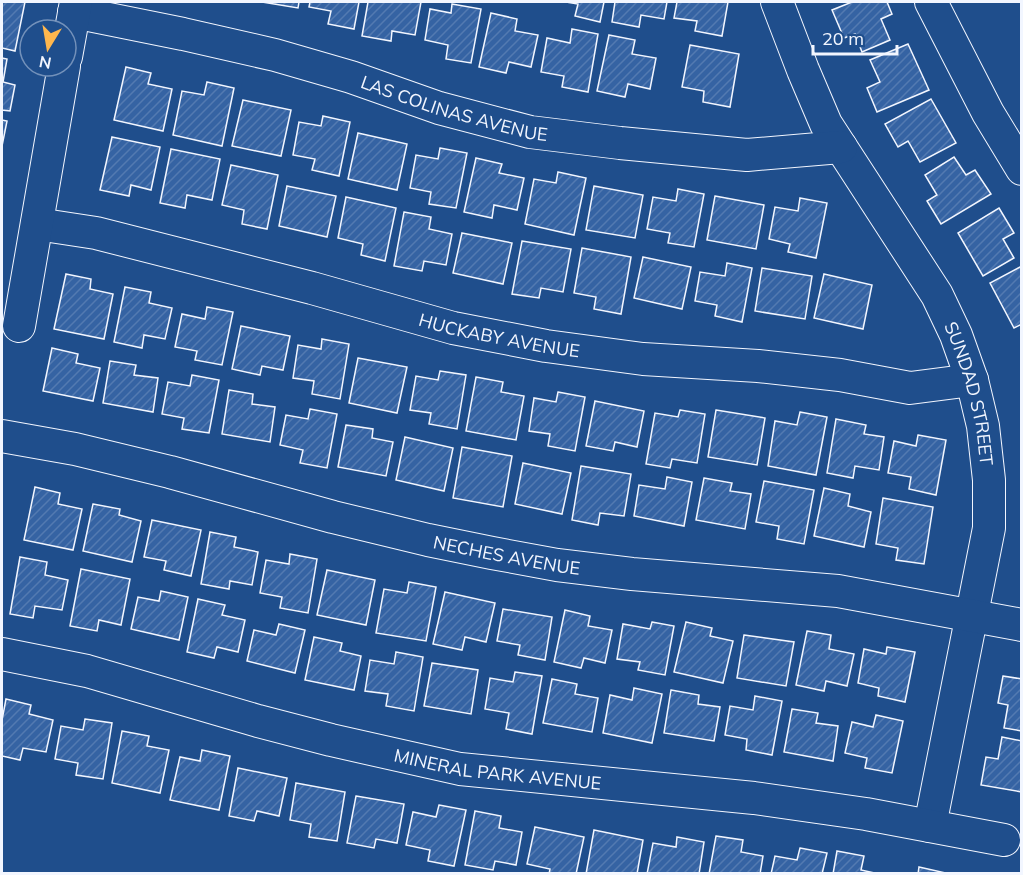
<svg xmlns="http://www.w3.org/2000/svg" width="1023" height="875" font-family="Mulish,sans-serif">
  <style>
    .building { fill: url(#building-hatch); stroke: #f2f6ff; stroke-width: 1.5 }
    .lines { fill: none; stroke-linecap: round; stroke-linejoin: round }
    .minor-casing { stroke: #f2f6ff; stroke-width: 34 }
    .minor { stroke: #1f4e8c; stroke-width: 32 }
    .labels { text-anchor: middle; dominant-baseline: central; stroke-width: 4.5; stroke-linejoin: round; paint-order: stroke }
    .street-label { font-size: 18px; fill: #f2f6ff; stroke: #1f4e8c }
  </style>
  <defs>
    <pattern id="building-hatch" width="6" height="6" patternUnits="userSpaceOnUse" patternTransform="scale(1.5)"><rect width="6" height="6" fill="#3563a3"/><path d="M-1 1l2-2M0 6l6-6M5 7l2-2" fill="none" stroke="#537ab1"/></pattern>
  </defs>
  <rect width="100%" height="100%" fill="#1f4e8c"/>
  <g class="building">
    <path d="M2,2H25L15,51L2,48Z"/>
    <path d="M262,2H299L298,8Z"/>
    <path d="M310,2H359L354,29L328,24L331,11L309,7Z"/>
    <path d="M368,2H421L415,35L392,31L391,41L362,36Z"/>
    <path d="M566,2H604L600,22L575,16L578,4Z"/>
    <path d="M615,2H667L664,19L641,15L639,27L612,22Z"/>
    <path d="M677,2H728L722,36L695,31L697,21L674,18Z"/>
    <path d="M852,2H887L892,14L881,19L890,40L862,52L855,34L844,38L832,10Z"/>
    <path d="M452,4L481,9L471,63L446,59L448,45L425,40L430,9L451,13Z"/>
    <path d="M491,13L517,19L515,31L538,35L531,67L509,62L506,73L479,67Z"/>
    <path d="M572,29L598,34L588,92L562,87L564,76L541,72L547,38L570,43Z"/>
    <path d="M609,35L635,40L632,54L656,58L650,89L628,84L625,97L597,91Z"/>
    <path d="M908,44L929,90L877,112L867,88L880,82L870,60Z"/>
    <path d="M690,45L739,54L730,107L703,102L704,91L682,87Z"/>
    <path d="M2,58L7,59L3,82L15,85L10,111L2,110Z"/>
    <path d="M126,67L151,73L148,84L172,89L163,131L114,120Z"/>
    <path d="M207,82L234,88L222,146L173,135L182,91L204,95Z"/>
    <path d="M931,99L956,143L920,162L908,141L898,147L885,124Z"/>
    <path d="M243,100L291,110L281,156L232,146Z"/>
    <path d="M323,116L350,122L339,176L312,170L315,159L293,155L299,122L321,126Z"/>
    <path d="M2,120L7,121L2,146Z"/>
    <path d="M358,133L407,144L397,190L348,179Z"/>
    <path d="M112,137L160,147L151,190L131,185L129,196L100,190Z"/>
    <path d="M440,148L467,153L456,208L429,204L431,192L410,188L416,155L438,159Z"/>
    <path d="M171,149L220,159L212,200L187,195L185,208L160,203Z"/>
    <path d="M954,157L966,175L975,170L991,194L941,224L927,201L937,195L925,175Z"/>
    <path d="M476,158L502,164L499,173L524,178L517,210L494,205L492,218L464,212Z"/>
    <path d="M231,165L278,175L267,229L242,224L244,210L222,205Z"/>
    <path d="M558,172L586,178L574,235L525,224L534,179L556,183Z"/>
    <path d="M287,186L336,196L327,237L279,226Z"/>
    <path d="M594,186L643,195L635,238L586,230Z"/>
    <path d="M678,189L704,194L694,247L668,243L670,233L647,229L653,197L676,201Z"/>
    <path d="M715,196L764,205L756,249L707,240Z"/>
    <path d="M346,197L396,208L385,261L361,255L363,244L338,238Z"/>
    <path d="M800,198L827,203L816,258L788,252L790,244L769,239L775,207L798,211Z"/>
    <path d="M999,208L1014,233L1003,239L1014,258L983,276L958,233Z"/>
    <path d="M404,212L431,217L429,229L452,234L446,265L424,261L422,271L394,266Z"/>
    <path d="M462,233L512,243L503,284L453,273Z"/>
    <path d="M522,241L571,249L563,292L541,288L539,298L512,294Z"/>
    <path d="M582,248L631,257L621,314L594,309L596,297L574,293Z"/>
    <path d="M643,257L691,267L682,309L634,298Z"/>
    <path d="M727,263L752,268L742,322L715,316L717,305L695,301L700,272L725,276Z"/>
    <path d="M1022,266V324L1014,328L990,283Z"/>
    <path d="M762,268L812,276L805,319L755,311Z"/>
    <path d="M66,274L91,279L90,289L113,294L104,339L54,329Z"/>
    <path d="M824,274L872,285L863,329L814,318Z"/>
    <path d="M125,287L151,292L149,303L172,308L165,339L144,335L142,348L114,342Z"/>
    <path d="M207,307L233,312L222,365L195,360L197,351L175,347L182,314L205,319Z"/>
    <path d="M241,326L290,336L283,370L262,366L260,375L232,369Z"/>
    <path d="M322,339L349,344L340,399L312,394L314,381L293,378L298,345L321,349Z"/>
    <path d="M52,348L78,354L76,363L100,368L93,401L43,391Z"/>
    <path d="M358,358L407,367L397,413L349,403Z"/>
    <path d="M110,361L136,365L134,375L158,378L153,412L103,403Z"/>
    <path d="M440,371L466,375L457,429L429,424L431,413L410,410L416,376L438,380Z"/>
    <path d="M192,375L219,380L209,433L182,429L184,418L162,414L168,382L190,386Z"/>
    <path d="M476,377L503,382L501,392L524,396L516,440L466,431Z"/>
    <path d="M229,390L253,394L252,404L275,407L270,442L222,434Z"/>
    <path d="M558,392L585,397L575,451L548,446L550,434L529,431L534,398L556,402Z"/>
    <path d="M595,401L644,411L637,447L615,442L613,451L586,446Z"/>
    <path d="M310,409L337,414L327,468L300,463L303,450L280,445L286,415L308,419Z"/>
    <path d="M680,410L705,414L697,463L672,459L670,468L646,464L655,413L678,417Z"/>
    <path d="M716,410L765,418L757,465L708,457Z"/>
    <path d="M800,412L827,417L816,475L768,466L775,421L797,425Z"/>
    <path d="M836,419L866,425L864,434L884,437L879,470L855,466L853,478L827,473Z"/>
    <path d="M346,425L373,429L372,438L393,442L386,476L338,467Z"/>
    <path d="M918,435L946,440L936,495L909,489L911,477L888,473L894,441L916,446Z"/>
    <path d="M405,437L453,448L444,491L396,480Z"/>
    <path d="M462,447L512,456L503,507L453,498Z"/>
    <path d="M523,463L571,473L562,514L515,504Z"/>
    <path d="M581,466L631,474L624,516L600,513L598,525L572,520Z"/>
    <path d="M667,477L692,482L684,526L634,516L639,485L665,489Z"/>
    <path d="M704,478L732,483L730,491L751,494L745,529L696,520Z"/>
    <path d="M764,481L814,490L804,544L777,539L779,526L756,522Z"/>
    <path d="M35,487L60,493L58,504L82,509L73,550L24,540Z"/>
    <path d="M824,488L850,494L848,506L871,512L864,547L814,536Z"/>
    <path d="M883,498L933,507L924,564L896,560L898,548L876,544Z"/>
    <path d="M93,504L120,509L119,515L141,521L132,562L83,551Z"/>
    <path d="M152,520L201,530L191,576L164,570L166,561L144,557Z"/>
    <path d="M210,532L236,537L234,547L258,552L252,585L230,581L229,589L201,584Z"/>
    <path d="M290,554L317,559L308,613L280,608L282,597L260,593L266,560L289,564Z"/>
    <path d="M20,557L47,562L45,575L68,580L62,610L35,606L33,618L10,614Z"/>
    <path d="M81,569L130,579L121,625L99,620L97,631L70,626Z"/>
    <path d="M327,570L375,580L366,625L317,615Z"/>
    <path d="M409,582L436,587L426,641L376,633L384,589L407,593Z"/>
    <path d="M161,591L188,597L179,640L131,629L138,597L159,601Z"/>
    <path d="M445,592L495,603L486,642L465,637L462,650L433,644Z"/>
    <path d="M198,599L225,605L222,615L245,620L238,652L217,647L214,658L187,652Z"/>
    <path d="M503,609L552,617L545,660L518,655L520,645L497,641Z"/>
    <path d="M565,610L590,616L588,626L612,630L605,663L584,658L581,668L554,662Z"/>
    <path d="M652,622L674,626L665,675L638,670L640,662L617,659L623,624L650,629Z"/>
    <path d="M686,622L712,628L710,636L733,641L723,683L674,672Z"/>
    <path d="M279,624L305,630L295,673L247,661L254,630L276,635Z"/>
    <path d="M807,631L831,635L829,649L854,654L847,686L826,681L824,691L796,685Z"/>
    <path d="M744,635L794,642L786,686L737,678Z"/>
    <path d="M314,637L342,643L340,651L361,656L354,690L305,680Z"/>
    <path d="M887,647L915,652L905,702L878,696L879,688L858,683L864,649L886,654Z"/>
    <path d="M396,652L423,657L414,711L386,706L388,694L365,691L370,660L394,664Z"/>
    <path d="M432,663L478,670L471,714L424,706Z"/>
    <path d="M515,672L542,676L532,734L506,729L509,713L485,709L490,678L513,682Z"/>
    <path d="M1003,676L1022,679V731L1004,728L1008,705L998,703Z"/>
    <path d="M552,679L577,684L575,694L598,698L592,732L543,723Z"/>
    <path d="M634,688L662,694L652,743L603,733L610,695L632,700Z"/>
    <path d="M671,690L699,695L698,704L720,707L714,741L664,733Z"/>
    <path d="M755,696L782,701L772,755L746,750L747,739L725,735L730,706L753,710Z"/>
    <path d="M6,699L31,705L29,714L53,720L46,752L23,748L20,760L2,756V720Z"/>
    <path d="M792,709L818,713L816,723L838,726L833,761L784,752Z"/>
    <path d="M876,715L903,721L892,773L865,768L867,758L845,753L852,722L873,727Z"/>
    <path d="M85,719L112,723L103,779L76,775L78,763L55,759L61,726L83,730Z"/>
    <path d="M122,731L149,736L147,746L169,750L160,793L112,783Z"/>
    <path d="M1002,737L1022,741V792L981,785L986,757L998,759Z"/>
    <path d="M202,750L230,756L219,810L170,800L180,757L200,761Z"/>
    <path d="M238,768L287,778L279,816L257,811L254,821L229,816Z"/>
    <path d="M296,783L345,792L337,841L309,837L311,824L290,820Z"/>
    <path d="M356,796L404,804L397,843L376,839L374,848L347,843Z"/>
    <path d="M439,805L466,810L454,866L428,861L430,850L406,845L413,812L436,817Z"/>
    <path d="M475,811L501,816L499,828L522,832L516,865L495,861L493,870L465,865Z"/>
    <path d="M535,827L584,837L576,874H549L550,869L527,864Z"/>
    <path d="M594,830L643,840L637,874H586Z"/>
    <path d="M716,836L743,840L741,852L763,856L760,874H709Z"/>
    <path d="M677,837L704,842L699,874H647L653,843L676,847Z"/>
    <path d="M800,848L827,853L822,874H771L775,856L797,860Z"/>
    <path d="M837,851L864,856L861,870L879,874H833Z"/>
    <path d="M919,867L946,873V874H918Z"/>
  </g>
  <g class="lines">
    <g class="minor-casing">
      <g id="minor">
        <path id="s1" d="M777,2L803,70L826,124L937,295L956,335L972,380L983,426L989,480V528L930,826"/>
        <path d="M931,2L988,113L1022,169"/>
        <path id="s2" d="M74,12L183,34L275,55L351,77L439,108L530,132L620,143L747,155L841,147"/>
        <path d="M66,57L76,2"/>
        <path id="s3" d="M37,224L96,233L312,288L453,328L546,346L643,359L758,366L840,375L910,388L972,380"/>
        <path d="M19,326L64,66"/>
        <path id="s4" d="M2,436L75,449L170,472L333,517L428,540L492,553L557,565L632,574L838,591L1022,625"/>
        <path id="s5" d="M2,654L87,671L258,721L331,740L460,769L754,798L866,814L1004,840"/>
      </g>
    </g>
    <use href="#minor" class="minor"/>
  </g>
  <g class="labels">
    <g class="street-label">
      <text stroke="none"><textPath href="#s2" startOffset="393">LAS COLINAS AVENUE</textPath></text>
      <text stroke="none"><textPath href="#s3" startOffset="476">HUCKABY AVENUE</textPath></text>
      <text stroke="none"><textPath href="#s1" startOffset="440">SUNDAD STREET</textPath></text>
      <text stroke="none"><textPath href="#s4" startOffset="519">NECHES AVENUE</textPath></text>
      <text stroke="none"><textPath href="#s5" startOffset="510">MINERAL PARK AVENUE</textPath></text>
    </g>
  </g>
  <rect width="1023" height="875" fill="none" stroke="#f2f6ff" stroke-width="6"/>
  <g transform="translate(48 48) rotate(191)"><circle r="28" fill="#1f4e8c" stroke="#7391ba" stroke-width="1.5"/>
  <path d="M0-4.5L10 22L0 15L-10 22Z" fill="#ffb74d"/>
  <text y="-9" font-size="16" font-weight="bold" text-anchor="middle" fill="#f2f6ff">N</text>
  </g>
  <path d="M813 45v9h84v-9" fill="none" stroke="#f2f6ff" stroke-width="3"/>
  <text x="822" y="45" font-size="18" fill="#f2f6ff" stroke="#1f4e8c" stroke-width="4.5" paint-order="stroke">20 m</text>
</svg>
